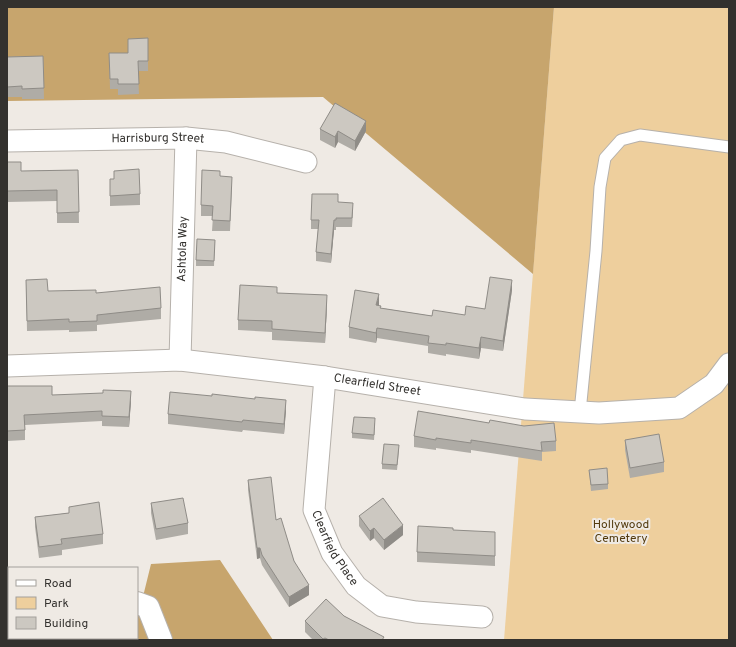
<svg xmlns="http://www.w3.org/2000/svg" width="736" height="647" font-family="Overpass,sans-serif">
  <style>
    .green { fill: #eecf9d }
    .forest { fill: #c7a56d }
    .lines { fill: none; stroke-linecap: round; stroke-linejoin: round }
    .service-casing { stroke: #b6b1ab; stroke-width: 13 }
    .minor-casing { stroke: #b6b1ab; stroke-width: 23 }
    .tertiary-casing { stroke: #b6b1ab; stroke-width: 24 }
    .service { stroke: #fff; stroke-width: 11 }
    .minor { stroke: #fff; stroke-width: 21 }
    .tertiary { stroke: #fff; stroke-width: 22 }
    .wall { fill: #afaca6 }
    .shaded-wall { fill: #8f8c87 }
    .building { fill: #ccc8c1; stroke: #8f8c87 }
    .labels { text-anchor: middle; dominant-baseline: central; stroke-width: 4; stroke-linejoin: round; paint-order: stroke }
    .street-label { font-size: 12px; fill: #33312e; stroke: #efeae4 }
    .park-label { font-size: 12px; fill: #533b0e; stroke: #efeae4 }
  </style>
  <rect width="100%" height="100%" fill="#efeae4"/>
  <path class="green" d="M554,7H729V640H504Z"/>
  <g class="forest">
    <path d="M7,7H554L533,274L323,97L7,101Z"/>
    <path d="M220,560L273,640H132L133,638H137V621L151,564Z"/>
  </g>
  <g class="lines">
    <g class="service-casing">
      <path id="service" d="M580,412L596,251L600,187L605,158L621,140L640,135L729,147"/>
    </g>
    <g class="minor-casing">
      <g id="minor">
        <path id="s1" d="M7,141L186,138L226,142L306,162"/>
        <path id="s2" d="M180,360L186,138"/>
        <path id="s3" d="M7,366L180,360L325,377L525,409L599,413L679,408L714,384L729,364"/>
        <path id="s4" d="M325,377L314,510L332,553L356,586L382,606L416,612L482,617"/>
        <path d="M105,640L106,638"/>
      </g>
    </g>
    <g class="tertiary-casing">
      <g id="tertiary">
        <path d="M7,599H9"/>
        <path d="M137,603L148,607L161,640"/>
      </g>
    </g>
    <use href="#service" class="service"/>
    <use href="#minor" class="minor"/>
    <use href="#tertiary" class="tertiary"/>
  </g>
  <g class="wall">
    <path d="M148,38V71H138L139,94L118,95V89H110L109,53H128Z"/>
    <path d="M43,56L44,99H22V97H7V57Z"/>
    <path d="M320,129L366,131L355,151L338,142L335,148L320,140Z"/>
    <path d="M7,162L21,171L78,170L79,223H57V201L7,202Z"/>
    <path d="M114,171L140,194V205L110,206V179H114Z"/>
    <path d="M220,176L232,187L230,231H212L213,216H201V205Z"/>
    <path d="M338,202L353,212L352,227H336V230H334L331,263L316,261V252L318,229H311V220Z"/>
    <path d="M215,240L214,266H196V260Z"/>
    <path d="M26,280L48,291L96,293L161,308V319L97,325V331L69,332V330L27,331Z"/>
    <path d="M512,290L503,351L481,348L479,359L446,354V356L428,353V346L377,338L376,343L349,338V327L378,306L381,308L432,316L465,315L485,309Z"/>
    <path d="M277,293L327,305L325,343L272,340V332L238,330V320Z"/>
    <path d="M7,386L52,395L131,401L129,427L102,426V421L25,425V440L7,441Z"/>
    <path d="M286,410L284,434L243,430L242,432L168,424V414Z"/>
    <path d="M375,423L374,440L352,438V433Z"/>
    <path d="M414,436L556,441V451L542,452V461L471,450V453L436,448V450L414,447Z"/>
    <path d="M625,440L664,462V472L630,478L625,450Z"/>
    <path d="M399,450L397,470L382,469V464Z"/>
    <path d="M589,470L608,484V489L591,491Z"/>
    <path d="M248,480L276,520L309,595L289,607L262,565L260,558L257,559L248,490Z"/>
    <path d="M151,503L188,523V534L156,540L151,513Z"/>
    <path d="M69,507L103,534V544L62,550V555L39,558L35,527V517L69,513Z"/>
    <path d="M359,516L403,535L384,550L374,538L370,541L359,526Z"/>
    <path d="M495,542V566L417,562V552Z"/>
    <path d="M344,616L384,640H313L305,632V621Z"/>
  </g>
  <g class="shaded-wall">
    <path d="M366,121V131L355,151V141Z"/>
    <path d="M338,131V142L335,148V137Z"/>
    <path d="M334,220V230L331,263V254Z"/>
    <path d="M512,280V290L503,351V341Z"/>
    <path d="M379,294V305L376,316V305Z"/>
    <path d="M327,295V305L325,343V333Z"/>
    <path d="M377,328V338L376,343V333Z"/>
    <path d="M481,337V348L479,359V348Z"/>
    <path d="M131,391V401L129,427V417Z"/>
    <path d="M286,400V410L284,434V424Z"/>
    <path d="M403,525V535L384,550V540Z"/>
    <path d="M374,528V538L370,541V531Z"/>
    <path d="M257,548H260V558L257,559Z"/>
    <path d="M309,585V595L289,607V597Z"/>
  </g>
  <g class="building">
    <path d="M148,38V61H138L139,84H118V79H110L109,53H128V39Z"/>
    <path d="M43,56L44,88L22,89V86L7,87V57Z"/>
    <path d="M335,103L366,121L355,141L338,131L335,137L320,129Z"/>
    <path d="M7,162H21V171L78,170L79,212L57,213V190L7,191Z"/>
    <path d="M139,169L140,194L110,196V179H114V171Z"/>
    <path d="M202,170L220,171V176L232,177L230,221L212,220L213,206L201,205Z"/>
    <path d="M312,194H338V202L353,203L352,218H336V220H334L331,254L316,252L319,220H311Z"/>
    <path d="M197,239L215,240L214,261L196,260Z"/>
    <path d="M490,277L512,280L503,341L481,337L479,348L446,343V345L428,343L429,336L377,328L376,333L349,327L355,290L379,294L376,305L381,306L380,308L432,316L433,310L465,315L466,306L485,309Z"/>
    <path d="M47,279L48,291L96,290V293L160,287L161,308L97,315V321L69,322V319L27,321L26,280Z"/>
    <path d="M240,285L277,287V293L327,295L325,333L272,329V321L238,320Z"/>
    <path d="M7,386H52V395L103,393V390L131,391L129,417L102,416V411L24,415L25,430L7,431Z"/>
    <path d="M170,392L212,396V394L255,399V397L286,400L284,424L243,420L242,422L168,414Z"/>
    <path d="M418,411L489,423L490,420L524,426L554,423L556,441L541,442L542,451L471,440V443L436,438V440L414,436Z"/>
    <path d="M354,417L375,418L374,435L352,433Z"/>
    <path d="M659,434L664,462L630,468L625,440Z"/>
    <path d="M384,444L399,445L397,465L382,464Z"/>
    <path d="M607,468L608,484L591,485L589,470Z"/>
    <path d="M271,477L276,520L281,518L294,561L309,585L289,597L262,555L260,548H257L248,480Z"/>
    <path d="M183,498L188,523L156,529L151,503Z"/>
    <path d="M383,498L403,525L384,540L374,528L370,531L359,516Z"/>
    <path d="M99,502L103,534L61,539L62,544L39,547L35,517L69,513V507Z"/>
    <path d="M418,526L453,528V530L495,532V556L417,552Z"/>
    <path d="M326,599L344,616L384,637L382,640H329L325,638L323,639L305,621Z"/>
    <path d="M7,629H9V638H55V640H7Z"/>
  </g>
  <g class="labels">
    <g class="street-label">
      <text stroke="none"><textPath href="#s1" startOffset="151">Harrisburg Street</textPath></text>
      <text stroke="none"><textPath href="#s2" startOffset="111">Ashtola Way</textPath></text>
      <text stroke="none"><textPath href="#s3" startOffset="372">Clearfield Street</textPath></text>
      <text stroke="none"><textPath href="#s4" startOffset="177">Clearfield Place</textPath></text>
    </g>
    <g class="park-label">
      <text x="621" y="525">Hollywood<tspan x="621" dy="14">Cemetery</tspan></text>
    </g>
  </g>
  <rect width="736" height="647" fill="none" stroke="#33312e" stroke-width="16"/>
  <rect x="8" y="567" width="130" height="72" fill="#efeae4" stroke="#a4a09b"/>
  <rect x="16" y="580" width="20" height="6" fill="#ffffff" stroke="#a4a09b"/>
  <text x="44" y="587" font-size="12" fill="#33312e">Road</text>
  <rect x="16" y="597" width="20" height="12" fill="#eecf9d" stroke="#a4a09b"/>
  <text x="44" y="607" font-size="12" fill="#33312e">Park</text>
  <rect x="16" y="617" width="20" height="12" fill="#ccc8c1" stroke="#a4a09b"/>
  <text x="44" y="627" font-size="12" fill="#33312e">Building</text>
</svg>
